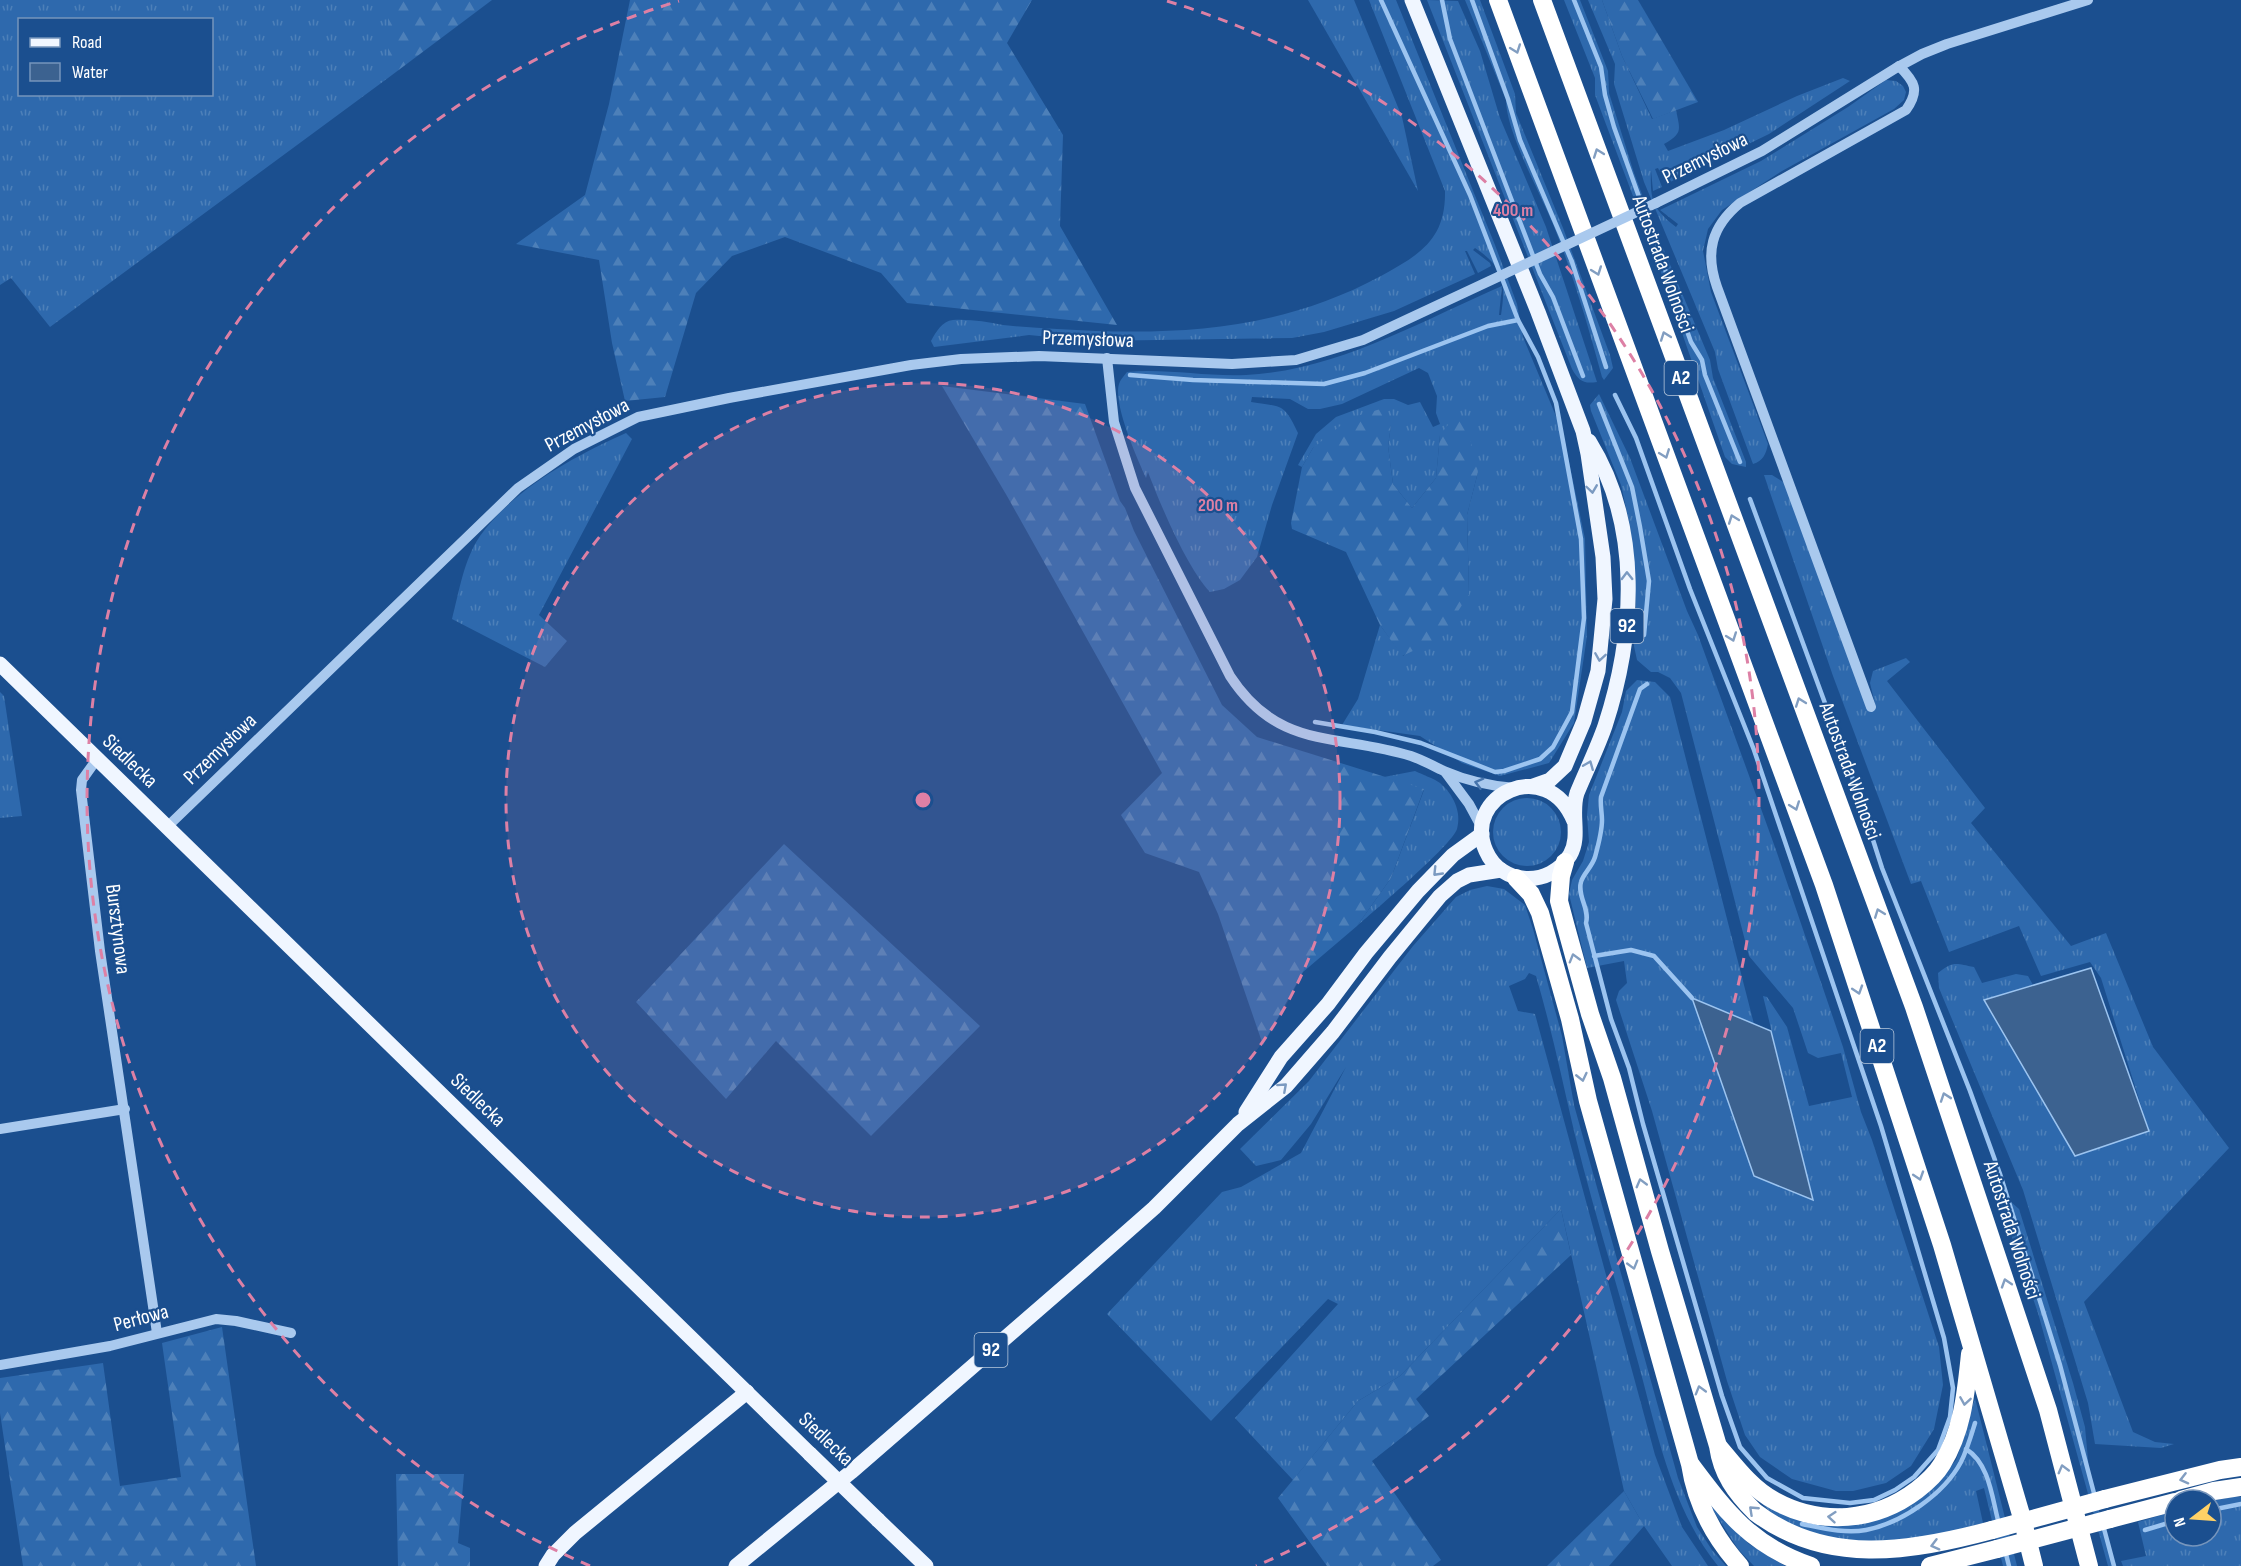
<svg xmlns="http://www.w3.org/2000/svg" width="2241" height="1566" font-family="'Sofia Sans Condensed',sans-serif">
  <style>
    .grass { fill: url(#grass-tufts); fill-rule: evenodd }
    .forest { fill: url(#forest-firs) }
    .water { fill: #3c6290; stroke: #9cc4f0; stroke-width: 1.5 }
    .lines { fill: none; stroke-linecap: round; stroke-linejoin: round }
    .stream { stroke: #9cc4f0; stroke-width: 4.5 }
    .minor { stroke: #a9c9ee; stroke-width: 10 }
    .major { stroke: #f0f6ff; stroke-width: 15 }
    .highway { stroke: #fff; stroke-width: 18 }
    .minor-bridge { stroke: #a9c9ee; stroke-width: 10 }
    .major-bridge { stroke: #f0f6ff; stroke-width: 15 }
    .highway-bridge { stroke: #fff; stroke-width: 18 }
    .oneway { stroke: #829ec1 }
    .oneway2 { stroke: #7b9ac1 }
    .oneway3 { stroke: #4674ac }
    .ring { fill: none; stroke: #dd80a5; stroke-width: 3; stroke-dasharray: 10 8 }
    .labels { text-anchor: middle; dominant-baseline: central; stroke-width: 4.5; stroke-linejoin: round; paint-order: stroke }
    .shield { fill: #1b4f8f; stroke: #bbcadd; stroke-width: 1.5 }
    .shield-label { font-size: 20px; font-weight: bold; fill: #fff }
    .street-label { font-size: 21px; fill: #fff; stroke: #1b4f8f }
    .centre { fill: #dd80a5; stroke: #1b4f8f; stroke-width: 3 }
    .ring-label { font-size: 18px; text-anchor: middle; font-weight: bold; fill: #dd80a5; stroke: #1b4f8f; stroke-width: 4.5; stroke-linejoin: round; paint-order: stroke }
  </style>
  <defs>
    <pattern id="grass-tufts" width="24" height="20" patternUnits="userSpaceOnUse" patternTransform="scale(1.5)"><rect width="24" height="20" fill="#2e69ad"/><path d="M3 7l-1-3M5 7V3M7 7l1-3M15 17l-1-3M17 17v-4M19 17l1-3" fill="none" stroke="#4d80b9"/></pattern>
    <pattern id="forest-firs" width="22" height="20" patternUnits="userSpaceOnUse" patternTransform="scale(1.5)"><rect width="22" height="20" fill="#2e69ad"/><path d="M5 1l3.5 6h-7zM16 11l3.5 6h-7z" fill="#4d80b9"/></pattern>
  </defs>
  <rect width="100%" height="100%" fill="#1b4f8f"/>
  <g class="grass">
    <path d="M0,0H388V78L50,327L11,278L0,285ZM20,20H212V94H20Z"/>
    <path d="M1308,0H1354L1402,117L1418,191Z"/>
    <path d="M1369,0H1396L1495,245L1517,304L1523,337L1563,433L1585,539L1587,636L1574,723L1549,763L1500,776L1462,763L1420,736L1342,725L1358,699L1380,625L1403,656L1469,594L1467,515L1478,472L1440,435L1436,478L1412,508L1393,484L1388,446L1391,425L1313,448L1302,467L1298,465L1316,434L1336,417L1384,399H1394L1408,405L1420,402L1433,427L1440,424L1436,413L1437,396L1428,373L1419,368L1342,404L1320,409H1308L1290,399L1252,397L1251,402C1282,407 1284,403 1298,433L1272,505L1257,557L1240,580L1224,589L1210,592C1186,566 1161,506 1148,472L1146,478C1137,458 1113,404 1119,384C1120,380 1124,376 1127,372C1170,368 1215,379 1259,374C1345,366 1423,320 1502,286L1499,315H1501C1506,283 1504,267 1475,248L1473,250L1490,263L1491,266L1478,273L1467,251H1465L1475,274L1394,311L1324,332L1292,338L1091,341L1029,335L934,347L931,341C936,332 942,321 953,320C970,319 987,322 1003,325C1021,327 1039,328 1057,329C1172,336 1277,332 1381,276C1419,255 1446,240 1445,191Z"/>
    <path d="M1427,0L1458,1L1480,51L1500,118L1546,227L1597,382C1583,384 1579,381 1572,369Z"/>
    <path d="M1465,0H1480L1515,94L1516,113L1563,228L1610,355L1613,368L1604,380L1602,377C1588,325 1573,274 1553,224C1540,193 1506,131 1506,100Z"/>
    <path d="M1564,0H1580L1608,71L1609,93L1634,173L1653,224L1710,360L1713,378L1746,462V467L1732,464L1725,457L1654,252L1595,95V78Z"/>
    <path d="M1588,0H1602L1622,56L1652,119L1676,110C1680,130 1683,133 1664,144L1668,151L1724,130L1797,96L1843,78L1850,81L1769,134L1666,184L1658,168L1655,169L1662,187L1653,191L1651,170C1650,200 1652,208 1676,227L1678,224L1660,210L1761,161L1848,107L1886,80L1896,81L1903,86L1906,92L1904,100L1894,109L1782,171L1722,210L1708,229L1703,251L1711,292L1768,444C1766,454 1763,461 1753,464L1718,369L1715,352L1644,182L1614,84L1615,64Z"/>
    <path d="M1599,394L1630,458L1687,611L1698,635L1776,850L1843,1047L1861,1112L1872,1140L1939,1347L1943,1385L1934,1429L1911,1466L1886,1483L1853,1491H1836L1792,1479L1760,1457L1745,1435L1727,1381L1652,1111L1616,1000L1619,991L1627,983L1624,961L1587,968L1569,894L1572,880L1583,861L1589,842L1587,815L1589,795L1622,712L1626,691L1637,680L1655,682L1670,697L1754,1024L1693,999L1813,1200L1763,996L1767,997L1787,1027L1809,1106L1852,1097L1841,1053L1818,1058L1808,1053L1793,1008L1749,956L1681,693L1670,678L1658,672H1651L1637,660L1634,646L1636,605L1630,526L1621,485L1591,411L1590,405Z"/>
    <path d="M626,433L632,439L539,615L567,641L545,667L452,619C459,592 464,559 480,536C515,488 573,457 626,433Z"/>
    <path d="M1764,475H1772L1785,483L1870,710L1876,708L1870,683L1873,671L1906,658L1910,662L1887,681L1985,808L1971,823L2071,946L2106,933L2153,1047L2229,1148L2084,1302L2133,1432L2155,1442L2174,1444L2161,1448L2095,1444L2088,1403L2023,1190L1939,988L1938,973C1953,961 1955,963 1974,967L1982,983L2016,974L2028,976L2033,985L1985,1000L2075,1156L2149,1131L2101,978L2090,962L2041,976L2019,926L1949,952L1921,881L1911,884L1833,676Z"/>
    <path d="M0,692L4,696L22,816L0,818Z"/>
    <path d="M1415,771C1423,775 1433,778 1440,783C1453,794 1462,812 1457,829C1451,846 1375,910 1357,926L1391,878L1424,790L1384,777Z"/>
    <circle cx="1527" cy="832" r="34"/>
    <path d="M1487,886L1504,889L1525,905L1533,929L1562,1036L1574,1105L1678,1478L1697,1527L1712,1550L1726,1566H1718C1670,1507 1656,1426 1636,1355C1616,1280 1592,1206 1574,1131C1562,1079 1551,1027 1536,976L1529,973L1525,979L1509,986L1518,1011L1535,1014L1655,1455L1682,1527L1708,1566H1672L1644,1526L1624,1491L1561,1209L1400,1376L1358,1401L1293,1480L1235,1418L1338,1304L1328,1299L1211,1421L1107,1314L1222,1192L1241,1187L1301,1153L1346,1067L1311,1124L1281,1160L1256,1166L1240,1149L1309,1081L1413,946L1456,897L1470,890Z"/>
    <path d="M1995,1188L2019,1209L2073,1383L2085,1427L2090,1481L2116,1566H2108L2038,1313Z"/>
    <path d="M1975,1398L2017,1566H2003L1984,1488L1976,1491L1983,1523L1921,1540L1885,1545L1814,1538L1770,1512L1737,1478L1770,1506L1901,1510L1931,1490L1956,1460L1965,1434Z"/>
    <path d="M2233,1497H2241V1566H2123L2121,1561L2146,1556L2138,1522L2175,1511V1536H2211V1501Z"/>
    <path d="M1709,1504L1749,1544L1785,1566H1754L1738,1549Z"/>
  </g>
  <g class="forest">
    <path d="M388,0H492L388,78Z"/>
    <path d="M630,0H1032L1007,43L1063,135L1060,226L1117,325L907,303L881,273L785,237L732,256L696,293L665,397L625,401L612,343L599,260L516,244L585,195L609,104Z"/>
    <path d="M1602,0H1638L1698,102L1653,119L1622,56Z"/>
    <path d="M942,386L1085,404L1120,501L1125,508L1134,531L1222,705L1257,737L1424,789L1391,878L1357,926L1303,972L1263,1045L1218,914L1199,872L1145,853L1121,815L1162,773L1007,496Z"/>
    <path d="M1384,408L1391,425L1388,446L1393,484L1412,508L1436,478L1440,435L1455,416L1466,421L1478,472L1467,515L1469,594L1441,638L1402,656L1380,625L1346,552L1292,529L1291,523L1302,467L1313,448L1350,418Z"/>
    <path d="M784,844L980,1026L871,1136L776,1041L726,1099L636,1002Z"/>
    <path d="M1561,1209L1571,1255L1416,1399L1429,1416L1372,1461L1441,1560L1433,1566H1327L1278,1498L1358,1401L1400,1376Z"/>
    <path d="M222,1327L256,1566H23L0,1413V1378L103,1363L120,1486L181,1477L162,1343Z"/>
    <path d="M396,1474H464L458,1543L470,1548V1566H398Z"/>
    <path d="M1624,1491L1644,1526L1609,1566H1547Z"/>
  </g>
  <g class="water">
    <path d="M2091,968L2149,1131L2075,1156L1984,1000Z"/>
    <path d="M1692,998L1771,1031L1813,1200L1754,1176Z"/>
  </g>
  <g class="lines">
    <g class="stream">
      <path d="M1442,0L1450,39L1540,274L1553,297L1583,376"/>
      <path d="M1472,0L1508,99L1520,140L1572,262L1606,367"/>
      <path d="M1574,0L1601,67L1605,95L1614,127L1691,342L1702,360L1705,375L1740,462"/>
      <path d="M1130,375L1193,380L1324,384L1365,373L1488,326L1518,320"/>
      <path d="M1615,395L1636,438L1690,589L1754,750L1881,1126L1944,1338L1953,1388L1950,1417L1938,1450L1914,1477L1895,1490L1874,1500L1850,1503L1803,1498L1767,1478L1740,1447L1722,1396L1643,1124L1629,1068L1611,1019L1586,923C1590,909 1577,896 1581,882C1583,874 1592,867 1595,857C1598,846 1602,832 1602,820C1602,812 1600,805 1601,797L1640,689L1647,684"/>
      <path d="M1599,404L1632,487L1640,527L1649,581L1644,635"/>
      <path d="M1750,499L1858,793L1882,868L1970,1091L2000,1174L2060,1365L2095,1497"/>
      <path d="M1315,722L1375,732L1421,743L1495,772L1504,771L1540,759L1553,747L1572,712L1584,618L1581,539L1556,403L1538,357L1518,320L1470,195L1381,0"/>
      <path d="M1594,956L1631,950L1654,956L1692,998"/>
      <path d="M1966,1449C1990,1464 1992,1499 1999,1524"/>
      <path d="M2211,1510L2241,1504"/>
      <path d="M1802,1524C1822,1528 1845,1534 1866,1530C1902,1523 1944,1494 1961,1462C1967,1450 1971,1436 1975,1423"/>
      <path d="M2103,1525L2114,1566"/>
      <path d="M2145,1530L2175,1521"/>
      <path d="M2005,1550L2009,1566"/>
    </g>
    <g class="minor">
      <path d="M1656,203L1762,151L1896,68L1922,54L1947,44L2088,0"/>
      <path d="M1107,358L1114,422L1135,488L1230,676C1279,751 1337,733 1411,756C1423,760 1433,766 1444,771C1467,781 1490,786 1515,788"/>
      <path d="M1871,707L1717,287C1705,253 1711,227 1740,203L1906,110C1920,90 1915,82 1899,66"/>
      <path d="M97,759L82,780L81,790L100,951L157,1333"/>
      <path d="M1446,773L1469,804L1482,828"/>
      <path d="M167,827L518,488L574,449L638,417L729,398L911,365L961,359L1039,356L1232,364L1296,360L1363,340L1500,276"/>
      <path d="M0,1129L125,1109"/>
      <path d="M0,1365L110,1346L216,1319L236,1321L291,1333"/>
    </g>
    <g class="major">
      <path d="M1412,0L1538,312L1583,431L1588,454L1603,557L1605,599L1598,671L1584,721L1565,766L1550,780L1533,786"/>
      <path d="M0,664L810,1454"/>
      <path d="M1574,821C1547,754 1461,796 1486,851C1501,886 1550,888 1570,855C1581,836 1570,814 1577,793C1586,771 1597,749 1605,726C1635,634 1642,526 1589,441"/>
      <path d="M1246,1112L1281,1057L1328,1004L1366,953L1418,891L1453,855L1482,834"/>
      <path d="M878,1520L926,1566"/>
      <path d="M546,1566L553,1555L575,1533L747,1392"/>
      <path d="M736,1566L851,1472L1086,1268L1154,1208L1238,1124L1286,1086L1333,1032L1390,957L1440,896L1457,881L1469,875L1501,870"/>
    </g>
    <g class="highway">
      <path d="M1498,0L1824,885L1942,1245L2022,1518L2034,1566"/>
      <path d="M1542,0L1914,1007L2048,1410L2089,1566"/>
      <path d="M1565,862L1561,876L1559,901L1566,927L1590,1014L1612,1078L1660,1251L1718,1446C1722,1474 1735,1492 1755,1512C1826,1566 1909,1552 1992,1530"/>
      <path d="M1516,878L1531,894L1540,913L1570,1019L1588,1101L1690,1464C1696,1504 1713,1536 1740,1566"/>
      <path d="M1719,1447C1735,1466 1752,1489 1775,1501C1821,1526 1875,1522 1917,1490C1926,1483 1936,1474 1942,1464C1963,1430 1966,1392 1970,1354"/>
      <path d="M1691,1465C1727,1513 1752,1546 1811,1566"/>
      <path d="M2105,1499L2220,1470L2241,1467"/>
      <path d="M2181,1500L2214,1491L2241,1487"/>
      <path d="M2110,1519L2175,1502"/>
      <path d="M1930,1566L1997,1549"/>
    </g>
    <path class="minor-bridge" d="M1500,276L1656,203"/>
    <path class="major-bridge" d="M810,1454L878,1520"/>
    <g class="highway-bridge">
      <path d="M1992,1530L2105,1499"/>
      <path d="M1997,1549L2110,1519"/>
    </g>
  </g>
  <defs><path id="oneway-chevron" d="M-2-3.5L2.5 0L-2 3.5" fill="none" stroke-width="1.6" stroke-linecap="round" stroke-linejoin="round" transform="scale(1.5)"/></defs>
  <g class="oneway">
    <use href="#oneway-chevron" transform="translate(1516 49) rotate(70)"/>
    <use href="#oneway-chevron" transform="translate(1598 153) rotate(-110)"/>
    <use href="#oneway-chevron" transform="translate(1597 271) rotate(70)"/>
    <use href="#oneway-chevron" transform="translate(1665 336) rotate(-110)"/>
    <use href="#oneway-chevron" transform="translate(1665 454) rotate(69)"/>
    <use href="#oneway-chevron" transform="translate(1733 519) rotate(-110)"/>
    <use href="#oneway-chevron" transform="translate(1732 637) rotate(70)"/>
    <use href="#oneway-chevron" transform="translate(1800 702) rotate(-110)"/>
    <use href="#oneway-chevron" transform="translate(1795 806) rotate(70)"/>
    <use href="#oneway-chevron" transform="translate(1879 913) rotate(-111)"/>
    <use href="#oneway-chevron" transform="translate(1574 958) rotate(-106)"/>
    <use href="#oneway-chevron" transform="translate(1858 990) rotate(72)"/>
    <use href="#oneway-chevron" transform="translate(1582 1077) rotate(77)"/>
    <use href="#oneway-chevron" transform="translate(1945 1097) rotate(-109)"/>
    <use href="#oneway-chevron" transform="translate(1919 1176) rotate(72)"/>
    <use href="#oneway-chevron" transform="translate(1641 1183) rotate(-105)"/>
    <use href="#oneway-chevron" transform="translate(1633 1265) rotate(74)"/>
    <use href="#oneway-chevron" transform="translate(2006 1283) rotate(-108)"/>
    <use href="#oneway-chevron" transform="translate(1700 1390) rotate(-106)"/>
    <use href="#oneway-chevron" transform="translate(1965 1401) rotate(99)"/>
    <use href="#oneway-chevron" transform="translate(2063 1469) rotate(-105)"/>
    <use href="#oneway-chevron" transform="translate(2184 1479) rotate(166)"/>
    <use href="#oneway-chevron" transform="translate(1753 1510) rotate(-137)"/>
    <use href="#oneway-chevron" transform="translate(1832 1517) rotate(-175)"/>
    <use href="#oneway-chevron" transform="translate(1935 1545) rotate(165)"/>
  </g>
  <g class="oneway2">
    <use href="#oneway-chevron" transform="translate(1592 489) rotate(82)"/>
    <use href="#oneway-chevron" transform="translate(1627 576) rotate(-91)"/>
    <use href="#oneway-chevron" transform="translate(1600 657) rotate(99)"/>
    <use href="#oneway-chevron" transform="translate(1589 765) rotate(-68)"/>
    <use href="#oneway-chevron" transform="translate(1437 872) rotate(134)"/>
    <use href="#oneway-chevron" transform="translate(1283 1087) rotate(-42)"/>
  </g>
  <use class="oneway3" href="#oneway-chevron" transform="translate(1479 783) rotate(-165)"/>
  <circle cx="923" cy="800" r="417" fill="#dd80a5" fill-opacity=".12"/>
  <g class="ring">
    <circle cx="923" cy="800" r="417"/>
    <path d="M590 1566A835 835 0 0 1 679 1M1167 1A835 835 0 0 1 1256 1566"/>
  </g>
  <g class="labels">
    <g class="shield">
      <rect x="1664.5" y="361" width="33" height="34" rx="4.5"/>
      <rect x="1610.5" y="609" width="33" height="34" rx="4.5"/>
      <rect x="1860.5" y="1029" width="33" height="34" rx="4.5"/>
      <rect x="974.5" y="1333" width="33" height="34" rx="4.5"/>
    </g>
    <g class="shield-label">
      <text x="1681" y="378">A2</text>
      <text x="1627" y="626">92</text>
      <text x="1877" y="1046">A2</text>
      <text x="991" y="1350">92</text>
    </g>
    <g class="street-label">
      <text transform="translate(1705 158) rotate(-26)">Przemysłowa</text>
      <text transform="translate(1663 264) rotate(70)">Autostrada Wolności</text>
      <text transform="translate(1088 339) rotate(2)">Przemysłowa</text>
      <text transform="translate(587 425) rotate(-28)">Przemysłowa</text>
      <text transform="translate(220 749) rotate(-44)">Przemysłowa</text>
      <text transform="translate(130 761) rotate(44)">Siedlecka</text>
      <text transform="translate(1850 771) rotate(70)">Autostrada Wolności</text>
      <text transform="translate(118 929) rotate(83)">Bursztynowa</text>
      <text transform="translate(478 1100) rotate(44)">Siedlecka</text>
      <text transform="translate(2012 1230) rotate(72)">Autostrada Wolności</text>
      <text transform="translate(141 1318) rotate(-15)">Perłowa</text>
      <text transform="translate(826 1439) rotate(44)">Siedlecka</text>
    </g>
  </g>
  <circle cx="923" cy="800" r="9" class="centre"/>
  <g class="ring-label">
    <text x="1513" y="216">400 m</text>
    <text x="1218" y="511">200 m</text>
  </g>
  <rect x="18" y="18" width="195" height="78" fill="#1b4f8f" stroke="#7695bc" stroke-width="1.5"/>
  <rect x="30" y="38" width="30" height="9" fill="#f0f6ff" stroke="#7695bc" stroke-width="1.5"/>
  <text x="72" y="48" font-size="18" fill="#ffffff">Road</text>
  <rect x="30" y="63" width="30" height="18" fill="#3c6290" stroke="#7695bc" stroke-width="1.5"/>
  <text x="72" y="78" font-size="18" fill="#ffffff">Water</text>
  <g transform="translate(2193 1518) rotate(253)"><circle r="28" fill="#1b4f8f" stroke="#7695bc" stroke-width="1.5"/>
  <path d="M0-4.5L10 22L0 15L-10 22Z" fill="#ffd166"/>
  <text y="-9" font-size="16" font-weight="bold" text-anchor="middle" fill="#ffffff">N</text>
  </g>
</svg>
